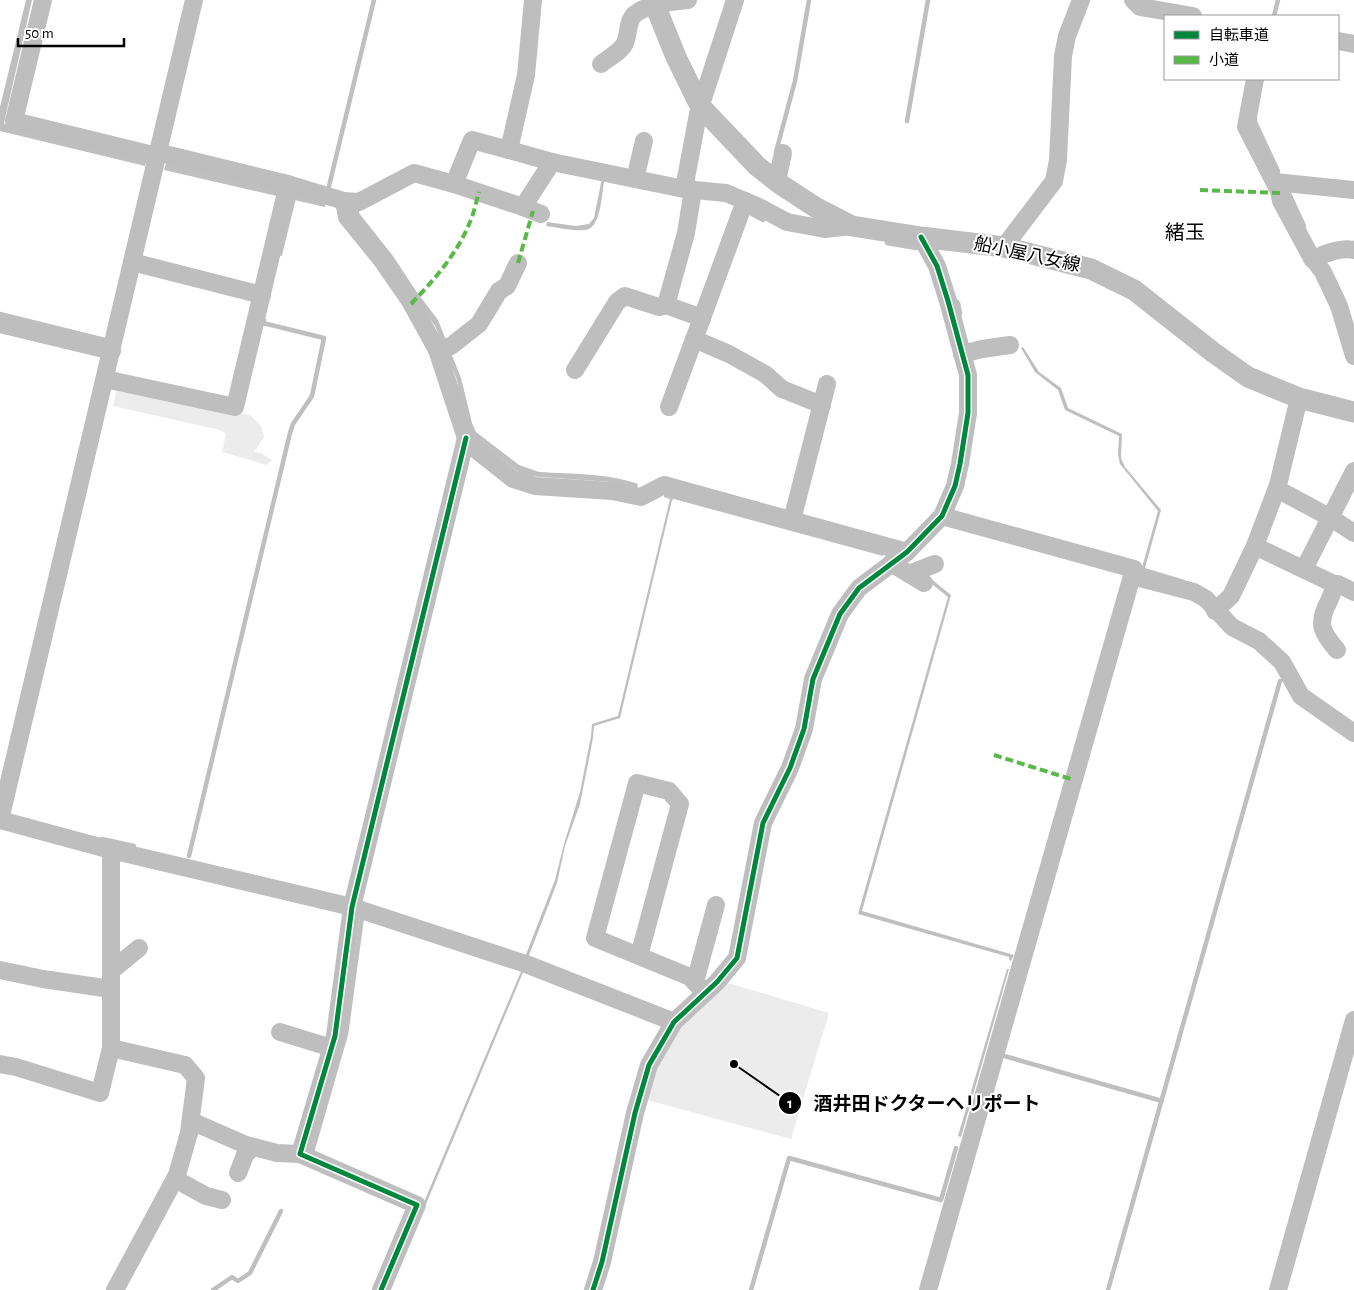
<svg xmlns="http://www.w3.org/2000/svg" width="1354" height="1290" font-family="'Alegreya Sans','Noto Sans JP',sans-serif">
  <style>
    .green { fill: #ececec }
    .water { fill: #bfbfbf }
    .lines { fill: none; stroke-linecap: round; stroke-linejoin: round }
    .stream { stroke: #bfbfbf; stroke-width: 4.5 }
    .minor { stroke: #bebebe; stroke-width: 18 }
    .major { stroke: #bebebe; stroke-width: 21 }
    .quiet { stroke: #58b947; stroke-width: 4; stroke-dasharray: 8 4; stroke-linecap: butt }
    .cycleway-casing { stroke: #fff; stroke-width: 8 }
    .cycleway { stroke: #00873e; stroke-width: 5 }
    .labels { text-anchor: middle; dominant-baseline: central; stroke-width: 4; stroke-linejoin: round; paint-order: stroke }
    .street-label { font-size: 18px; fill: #000; stroke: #fff }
    .quarter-label { font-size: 20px; fill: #000; stroke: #fff }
    .leader { fill: none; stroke: #000; stroke-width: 2 }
    .callout-dot { fill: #000; stroke: #fff; stroke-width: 2 }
    .mark-label { font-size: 15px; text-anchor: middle; font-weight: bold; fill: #fff }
    .callout-label { font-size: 19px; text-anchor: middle; font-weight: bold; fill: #000; stroke: #fff; stroke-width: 4; stroke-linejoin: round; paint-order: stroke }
  </style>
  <rect width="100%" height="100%" fill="#fff"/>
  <g class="green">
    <path d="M117,387L250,415L261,426L264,437L254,452L261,453L272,460L267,465L222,452L226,434L220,430L113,406Z"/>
    <path d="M728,983L829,1013L791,1139L647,1100L648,1088L672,1032L719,989Z"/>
  </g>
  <g class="water">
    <path d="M26,0H32L4,123L8,126L147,159L145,166L0,131V107Z"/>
    <path d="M166,163L326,201L325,207L164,170Z"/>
    <path d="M602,178L604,182C602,193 601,223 589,229C581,233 556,227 546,226L547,222L576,226L589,224L594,218Z"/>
    <path d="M354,209L359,210V213L393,256L416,291L438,320L461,378L472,423L476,432L519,465L539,472C572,474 607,473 638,484L637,489L610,482L527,476L519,472L474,438L466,422L457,380L435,326L353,215Z"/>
    <path d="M1023,347L1039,372L1061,388L1068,408L1122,434L1121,458L1125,467L1161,510L1145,568L1185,580V583L1141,571L1158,511L1120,464L1118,455L1119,436L1065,410L1058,390L1035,372L1021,348Z"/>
    <path d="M664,492L884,551L883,556L674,499L672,500L620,718L594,726L593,738L580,804L565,846L557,883L528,958L525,957L555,880L564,844L580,792L591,736L592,724L618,716L670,499L664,497Z"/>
    <path d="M924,573L951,595L862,911L1014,955L1011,961L1009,960V957L858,914L948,597L922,576Z"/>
    <path d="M522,969L524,970L390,1290H387Z"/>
    <path d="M1007,969H1009L961,1137L958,1136Z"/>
  </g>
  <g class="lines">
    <g class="stream">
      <path d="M1274,16L1278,0"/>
      <path d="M1255,119V122L1278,171"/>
      <path d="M907,121L928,0"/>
      <path d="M776,152L795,81L809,0"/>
      <path d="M329,186L374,0"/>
      <path d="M1286,187L1304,226"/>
      <path d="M746,211L763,220"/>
      <path d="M887,243L916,248"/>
      <path d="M280,254L294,197"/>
      <path d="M955,300L958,303L960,314"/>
      <path d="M0,314L105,340"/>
      <path d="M102,839L134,846"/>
      <path d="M189,856L290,433L293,424L312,396L324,338L263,323L264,320"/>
      <path d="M1001,1055L1162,1101"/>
      <path d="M312,1152L346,1034L362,917L364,918"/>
      <path d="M213,1290L232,1277L238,1281L250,1273L281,1211"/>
      <path d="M751,1290L789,1158L941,1200L956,1148"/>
      <path d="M1108,1290L1280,681"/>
    </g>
    <g class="minor">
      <path d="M43,0L14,121L157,156"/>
      <path d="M1133,0L1140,7L1193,16"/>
      <path d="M1338,41L1354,44"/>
      <path d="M601,64C608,58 621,52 625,43C629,34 627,21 635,14C649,3 671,2 688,0"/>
      <path d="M1255,79L1246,127L1279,191L1281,201L1309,253L1323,272L1339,306L1354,356"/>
      <path d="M509,150L552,162L684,189L726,193L757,206L787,222L825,229L852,226"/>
      <path d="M157,152L288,184L344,201L359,202L414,173L454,184L472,140L509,150L526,75L533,0"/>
      <path d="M635,179L644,141"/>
      <path d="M777,181L783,153"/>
      <path d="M1275,182L1354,190"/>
      <path d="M454,184L523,207L552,162"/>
      <path d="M684,189L698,114L735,0"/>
      <path d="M344,201L347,217L381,259L410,301L437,350L466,438L475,449L513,479L535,486L612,491L641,497L664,485L907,552"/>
      <path d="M523,207L541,214"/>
      <path d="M1004,247L1054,181L1058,160L1063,56L1067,36L1081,0"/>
      <path d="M1312,259C1326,254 1340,247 1354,250"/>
      <path d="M132,262L262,295"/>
      <path d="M666,305L702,318L669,407"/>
      <path d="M702,318L745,201"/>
      <path d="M0,324L112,351"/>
      <path d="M694,339L729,354L765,374L782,389L822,405"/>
      <path d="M437,350L451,346L479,324L499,291L507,286L518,263"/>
      <path d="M962,354L982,349L1010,345"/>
      <path d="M575,370L617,302L625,296L659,307L666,305L686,233L693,190"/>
      <path d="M105,379L235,407L288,184"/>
      <path d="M1277,489L1331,518L1354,533"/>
      <path d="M792,520L827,384"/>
      <path d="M1255,546L1334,584C1334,591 1331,596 1328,603C1317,624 1322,633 1337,650"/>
      <path d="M891,563L924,583"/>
      <path d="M1304,569L1354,471"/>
      <path d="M909,574L935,564"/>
      <path d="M1132,576L1194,592L1206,599L1232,627L1259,641L1282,662L1301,696L1354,733"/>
      <path d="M1334,584H1338L1354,592"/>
      <path d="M1215,611L1231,596L1255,546L1278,485L1299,398"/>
      <path d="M0,820L194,0"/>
      <path d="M0,820L111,850L352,907L526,964L674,1022"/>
      <path d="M639,956L680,804L669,791L637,783L595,938L690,977L705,993"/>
      <path d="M0,970L43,979L111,989"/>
      <path d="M111,971L139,948"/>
      <path d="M695,982L716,905"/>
      <path d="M280,1032L332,1048"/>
      <path d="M111,1048L185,1065L196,1078L189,1133L177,1175L115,1290"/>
      <path d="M0,1064L16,1067L100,1093L111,1048V850"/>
      <path d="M191,1121L246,1145L277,1153L300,1154"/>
      <path d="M238,1173L245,1155L253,1147"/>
      <path d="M175,1179L206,1196L222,1200"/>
      <path d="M381,1290L417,1205L300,1154L335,1036L352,907L466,438"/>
      <path d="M593,1290L602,1262L635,1113L649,1065L674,1022L717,982L737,958L763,823L790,768L804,729L813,679L840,614L859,588L907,552L942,516L955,486L960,464L968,413V375L948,301L937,266L921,237"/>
      <path d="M928,1290L1134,569L942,516"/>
      <path d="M1278,1290L1354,1020"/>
    </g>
    <path class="major" d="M653,0L676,57L700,106L757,166L780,184L815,207L852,226L921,237L1004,247L1091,269L1134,290L1214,353L1248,377L1299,398L1354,412"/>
    <g class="quiet">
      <path d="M1200,190L1280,193"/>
      <path d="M518,263L533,211"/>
      <path d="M411,304C434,280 457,254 470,222C474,213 476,202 479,192"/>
      <path d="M994,755L1074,780"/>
    </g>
    <g class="cycleway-casing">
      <g id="cycleway">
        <path d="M381,1290L417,1205L300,1154L335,1036L352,907L466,438"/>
        <path d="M593,1290L602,1262L635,1113L649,1065L674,1022L717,982L737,958L763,823L790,768L804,729L813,679L840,614L859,588L907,552L942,516L955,486L960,464L968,413V375L948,301L937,266L921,237"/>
      </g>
    </g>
    <use href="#cycleway" class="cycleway"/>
  </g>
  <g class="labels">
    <g class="street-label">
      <text transform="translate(1027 255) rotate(12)">船小屋八女線</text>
    </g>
    <g class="quarter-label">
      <text x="1185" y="233">緒玉</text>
    </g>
  </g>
  <path class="leader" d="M734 1064L790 1103"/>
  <g class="callout-dot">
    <circle cx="734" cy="1064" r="5"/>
    <circle cx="790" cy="1103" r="12"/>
  </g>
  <g class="mark-label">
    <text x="790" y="1108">1</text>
  </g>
  <g class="callout-label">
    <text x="927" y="1110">酒井田ドクターヘリポート</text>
  </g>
  <rect x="1164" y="15" width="175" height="65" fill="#ffffff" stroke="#999999"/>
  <rect x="1174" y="31" width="25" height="8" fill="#00873e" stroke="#999999"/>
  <text x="1209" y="40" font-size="15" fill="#000000">自転車道</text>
  <rect x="1174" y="56" width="25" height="8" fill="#58b947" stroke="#999999"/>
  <text x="1209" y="65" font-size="15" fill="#000000">小道</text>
  <path d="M18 38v8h106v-8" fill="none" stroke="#000000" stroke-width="2.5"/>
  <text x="25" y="38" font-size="15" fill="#000000" stroke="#ffffff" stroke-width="4" paint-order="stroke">50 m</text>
</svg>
